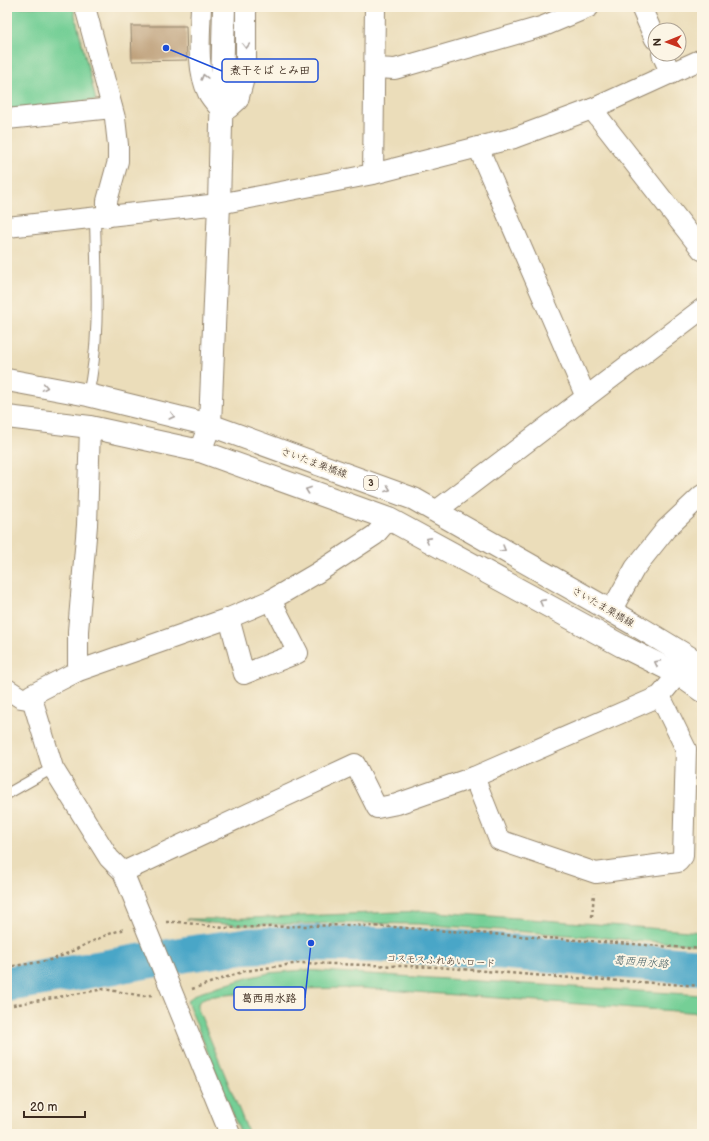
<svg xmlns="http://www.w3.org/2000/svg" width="709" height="1141" font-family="'Balsamiq Sans','Klee One',sans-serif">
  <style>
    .green { fill: #74cf96; stroke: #587c5a }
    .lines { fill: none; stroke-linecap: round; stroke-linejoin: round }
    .river { stroke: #48a6c7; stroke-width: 36 }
    .building { fill: #c0a37e }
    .service-casing { stroke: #93846c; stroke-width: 12 }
    .minor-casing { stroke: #93846c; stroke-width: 22 }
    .tertiary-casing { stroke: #93846c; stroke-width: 24 }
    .primary-casing { stroke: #93846c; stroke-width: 24 }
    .path { stroke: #93846c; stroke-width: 2.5; stroke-dasharray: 3 3; stroke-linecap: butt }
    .service { stroke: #fff; stroke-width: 10 }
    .minor { stroke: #fff; stroke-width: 20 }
    .tertiary { stroke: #fff; stroke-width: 22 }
    .primary { stroke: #fff; stroke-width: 22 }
    .oneway { stroke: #a79f9a }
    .labels { text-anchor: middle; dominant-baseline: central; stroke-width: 4; stroke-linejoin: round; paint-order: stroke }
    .shield { fill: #fcf5e5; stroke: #75675a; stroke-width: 1 }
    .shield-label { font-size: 9px; font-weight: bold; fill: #3b2a1e }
    .street-label { font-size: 10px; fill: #3b2a1e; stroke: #fcf5e5 }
    .water-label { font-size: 11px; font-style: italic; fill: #405c62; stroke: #fcf5e5 }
    .leader { fill: none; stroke: #1d4ed8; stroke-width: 1.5 }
    .callout-dot { fill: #1d4ed8; stroke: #fcf5e5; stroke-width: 1.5 }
    .callout { fill: #fcf5e5; stroke: #1d4ed8; stroke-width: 1.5 }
    .callout-label { font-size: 11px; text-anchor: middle; font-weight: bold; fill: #3b2a1e }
  </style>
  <rect width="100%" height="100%" fill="#fcf5e5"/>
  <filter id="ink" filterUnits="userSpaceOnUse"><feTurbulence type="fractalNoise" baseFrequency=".025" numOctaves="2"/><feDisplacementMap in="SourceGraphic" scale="8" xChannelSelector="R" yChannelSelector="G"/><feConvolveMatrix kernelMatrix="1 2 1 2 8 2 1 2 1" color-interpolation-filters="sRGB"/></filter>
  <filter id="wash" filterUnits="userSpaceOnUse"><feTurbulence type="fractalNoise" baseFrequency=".012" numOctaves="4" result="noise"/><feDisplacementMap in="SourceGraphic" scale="16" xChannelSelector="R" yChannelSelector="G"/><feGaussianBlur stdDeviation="0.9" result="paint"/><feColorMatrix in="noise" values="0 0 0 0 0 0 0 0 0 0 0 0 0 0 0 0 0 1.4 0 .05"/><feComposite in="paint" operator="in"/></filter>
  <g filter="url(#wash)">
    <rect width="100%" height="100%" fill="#ebddba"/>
    <g class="green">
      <path d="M7,7H73L96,100L7,110Z"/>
      <path d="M423,911L702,932V945L419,924L346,923L242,925L212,923L186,919H224Z"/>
      <path d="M303,970L702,995V1013L360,988L286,989L206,997L198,1003V1009L249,1134H241L187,1001L196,994L247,978L269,973Z"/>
    </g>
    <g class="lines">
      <path class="river" d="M7,984L187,954L244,946L311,943L444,947L702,967"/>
    </g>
    <g id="blocks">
      <path class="building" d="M131,26H186L187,60L132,61Z"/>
    </g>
  </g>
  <g filter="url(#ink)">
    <use href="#blocks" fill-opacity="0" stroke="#93846c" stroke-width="1"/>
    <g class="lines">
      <g class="service-casing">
        <g id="service">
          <path d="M88,395C101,337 96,277 95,218"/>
          <path d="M7,794L53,768"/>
        </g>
      </g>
      <g class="minor-casing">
        <g id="minor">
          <path d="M85,7L115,118L118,145V161L107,201V217"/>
          <path d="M201,7C200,35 196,68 208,93C211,99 217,105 222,111L229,108L238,100L243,82L246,61V7"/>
          <path d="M641,7L655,39"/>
          <path d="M662,54L671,74"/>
          <path d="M375,68L395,69L544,26L589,7"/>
          <path d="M592,109L702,250"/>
          <path d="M7,119L112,108"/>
          <path d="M478,147L586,397"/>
          <path d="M373,174L375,7"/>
          <path d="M7,227L219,204L373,174L514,138L592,109L702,59"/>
          <path d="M436,511L702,309"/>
          <path d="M611,611L635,568L666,529L702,495"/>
          <path d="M229,618L244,674L298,653L271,600"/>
          <path d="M78,671V631L87,525L90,427"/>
          <path d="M7,689L21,698L33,700"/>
          <path d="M474,777L499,840L596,873L678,862L683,856L686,749L660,696"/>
          <path d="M123,872L355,764L377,808L397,804L474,777L660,696L678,674"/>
          <path d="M230,1134L123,872L109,858L53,768L31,695L78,671L229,618L271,600L317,573L375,535L389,519"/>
        </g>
      </g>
      <g class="tertiary-casing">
        <path id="tertiary" d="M200,451L210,425L219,204L224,7"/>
      </g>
      <g class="primary-casing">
        <g id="primary">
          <path d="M7,380L88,395L210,425L414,499L634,624L702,665"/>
          <path d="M7,417L90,427L200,451L389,519L622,646L678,674L702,691"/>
        </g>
      </g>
      <g class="path">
        <path d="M592,917L594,893"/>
        <path d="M166,922H179L224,928L346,925L392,927L702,949"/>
        <path d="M7,967C24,964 43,963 59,957C81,948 101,935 125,929"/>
        <path d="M192,989L245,971L300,963L436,967L558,977L702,986"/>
        <path d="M7,1006L104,989L143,996L152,995"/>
      </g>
      <use href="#service" class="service"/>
      <use href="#minor" class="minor"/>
      <use href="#tertiary" class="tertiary"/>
      <use href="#primary" class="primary"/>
    </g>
    <defs><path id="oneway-chevron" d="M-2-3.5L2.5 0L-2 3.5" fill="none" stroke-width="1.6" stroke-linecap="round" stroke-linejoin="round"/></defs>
    <g class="oneway">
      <use href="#oneway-chevron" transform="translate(246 46) rotate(90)"/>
      <use href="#oneway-chevron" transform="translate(204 77) rotate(-105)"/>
      <use href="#oneway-chevron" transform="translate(45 387) rotate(10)"/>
      <use href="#oneway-chevron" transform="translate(172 416) rotate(14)"/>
      <use href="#oneway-chevron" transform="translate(388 489) rotate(20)"/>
      <use href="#oneway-chevron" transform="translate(308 490) rotate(-160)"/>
      <use href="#oneway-chevron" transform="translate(428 540) rotate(-152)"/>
      <use href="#oneway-chevron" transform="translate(503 549) rotate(30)"/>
      <use href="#oneway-chevron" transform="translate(542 602) rotate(-152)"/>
      <use href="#oneway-chevron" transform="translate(657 663) rotate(-153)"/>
    </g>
  </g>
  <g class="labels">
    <rect class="shield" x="364" y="476" width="14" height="14" rx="3"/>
    <g class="shield-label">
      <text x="371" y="483">3</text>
    </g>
    <g class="street-label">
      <text transform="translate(314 463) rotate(20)">さいたま栗橋線</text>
      <text transform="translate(603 607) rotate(30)">さいたま栗橋線</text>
      <text transform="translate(441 961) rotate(3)">コスモスふれあいロード</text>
    </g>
    <g class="water-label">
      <text transform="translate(641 962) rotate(4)">葛西用水路</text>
    </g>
  </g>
  <path class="leader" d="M166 48L222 71M311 943L305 998"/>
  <g class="callout-dot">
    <circle cx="166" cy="48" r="4"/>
    <circle cx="311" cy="943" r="4"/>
  </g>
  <g class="callout">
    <rect x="222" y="59" width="96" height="23" rx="4"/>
    <rect x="234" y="987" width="71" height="23" rx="4"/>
  </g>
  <g class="callout-label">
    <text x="270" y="74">煮干そば とみ田</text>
    <text x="269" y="1002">葛西用水路</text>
  </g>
  <rect width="709" height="1141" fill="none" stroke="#fcf5e5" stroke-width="24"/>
  <g transform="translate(667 42) rotate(269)"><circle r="19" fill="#fcf5e5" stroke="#afa495"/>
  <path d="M0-3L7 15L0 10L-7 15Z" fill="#c8321e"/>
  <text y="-6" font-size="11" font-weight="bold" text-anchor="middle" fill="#3b2a1e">N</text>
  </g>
  <path d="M24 1111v6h61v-6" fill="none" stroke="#3b2a1e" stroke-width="2"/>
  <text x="30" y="1111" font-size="12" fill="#3b2a1e" stroke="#fcf5e5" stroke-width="3" paint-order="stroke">20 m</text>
</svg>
